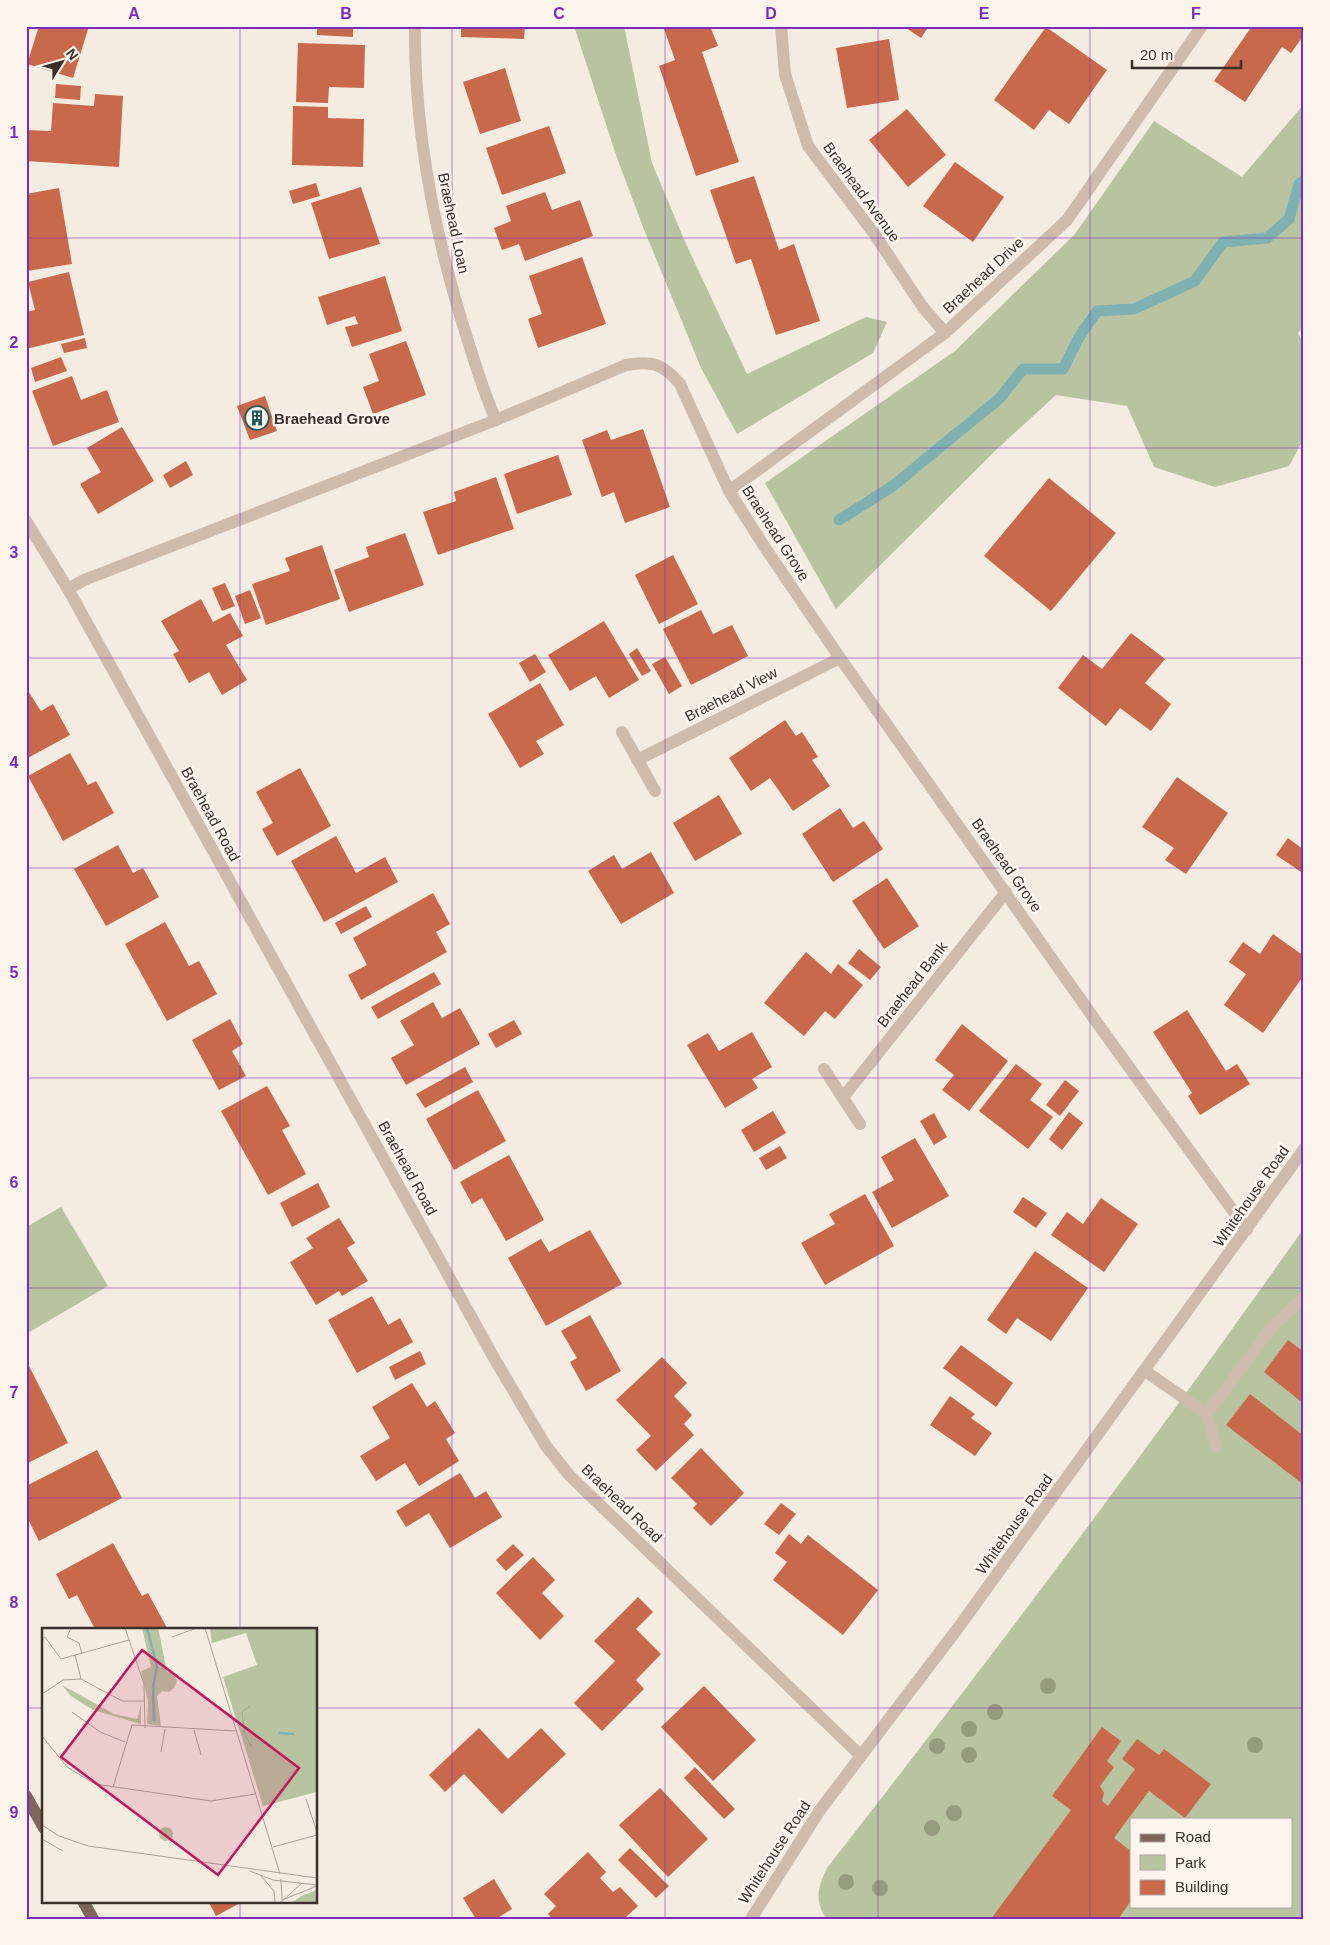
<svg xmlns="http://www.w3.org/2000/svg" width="1330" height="1945" font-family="Helvetica,sans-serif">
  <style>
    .green { fill: #b8c4a0; fill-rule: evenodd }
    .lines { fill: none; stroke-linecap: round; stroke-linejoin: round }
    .stream { stroke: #7fb0b2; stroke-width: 11 }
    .building { fill: #c8694b }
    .service { stroke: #cdbbac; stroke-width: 12 }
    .minor { stroke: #cdbbac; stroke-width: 12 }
    .tertiary { stroke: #cdbbac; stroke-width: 12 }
    .primary { stroke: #7d675c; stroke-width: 12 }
    .tree { fill: #969b7f }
    .grid { fill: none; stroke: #7b2cbf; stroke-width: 1; stroke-opacity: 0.55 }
    .labels { text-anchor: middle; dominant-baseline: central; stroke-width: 5; stroke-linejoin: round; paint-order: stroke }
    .street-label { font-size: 15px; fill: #3b302b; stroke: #fbf5ee }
    .poi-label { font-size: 15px; font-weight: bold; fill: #3b302b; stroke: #fbf5ee; text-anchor: start }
    .inset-river { fill: none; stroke: #7fb0b2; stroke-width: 2.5 }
    .inset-road { fill: none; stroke: #aaa098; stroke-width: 1 }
    .view { fill: #c2185b; fill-opacity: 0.15; stroke: #c2185b; stroke-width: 2.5 }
    .inset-edge { fill: none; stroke: #3b302b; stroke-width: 2.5 }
    .neatline { fill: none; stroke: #7b2cbf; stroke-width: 2 }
    .grid-label { font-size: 16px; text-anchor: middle; font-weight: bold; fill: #7b2cbf }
  </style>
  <rect width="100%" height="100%" fill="#f4ebe1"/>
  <g class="green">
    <path d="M574,26H624L652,163L686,244L747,374L866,317L887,322L873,353L737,434L701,368L643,227L617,158Z"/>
    <path d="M1304,104V326L1298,333L1304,344V438L1289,466L1215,487L1154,467L1127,406L1056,395L996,450L836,609L765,483L955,351L1075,234L1154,121L1242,177Z"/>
    <path d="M61,1207L108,1286L26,1334V1227Z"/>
    <path d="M1304,1228V1919H826C814,1899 818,1887 827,1868C991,1658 1151,1446 1304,1228ZM1131,1819H1291V1906H1131Z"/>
  </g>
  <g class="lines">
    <path class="stream" d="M839,520L893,486L934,452L999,399L1023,369H1063L1078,339L1097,311L1134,309L1195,281L1223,242L1267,238L1289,219L1299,184L1304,180"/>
  </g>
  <g class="building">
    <path d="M39,26H89L73,78L27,64Z"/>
    <path d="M317,26H353V37L317,35Z"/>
    <path d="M461,26H525L524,39L461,37Z"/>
    <path d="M663,26H710L718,46L702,52L739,162L696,176L659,66L675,60Z"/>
    <path d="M903,26H929L921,38Z"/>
    <path d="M1252,26H1304V35L1291,53L1282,47L1245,102L1214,81Z"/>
    <path d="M1046,27L1107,70L1069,124L1049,110L1034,130L994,100Z"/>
    <path d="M889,39L899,100L847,108L836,48Z"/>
    <path d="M298,43L365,45L364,88L329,87L328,103L296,102Z"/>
    <path d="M505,68L521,121L480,134L463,82Z"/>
    <path d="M56,84L81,86L80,100L55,98Z"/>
    <path d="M95,94L123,96L119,167L26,161V130L51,131L53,103L94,106Z"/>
    <path d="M293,106L328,107V118L364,119L363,167L292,165Z"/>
    <path d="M907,109L946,155L908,187L869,140Z"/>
    <path d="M549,126L566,173L502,195L486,148Z"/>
    <path d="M955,162L1004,197L973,242L923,206Z"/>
    <path d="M754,176L779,250L794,244L820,321L776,335L751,259L736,264L710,190Z"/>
    <path d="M316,183L320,196L293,204L289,191Z"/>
    <path d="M361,187L380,244L329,259L311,203Z"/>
    <path d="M59,188L72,264L27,271L26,194Z"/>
    <path d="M545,192L552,210L580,200L593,236L525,261L519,244L502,250L494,228L511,221L506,206Z"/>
    <path d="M582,257L606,324L538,348L528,319L542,314L529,276Z"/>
    <path d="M69,272L84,335L26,349V312L35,310L28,282Z"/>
    <path d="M385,276L402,331L352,347L345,327L358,324L355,316L327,325L318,297Z"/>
    <path d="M85,338L87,348L64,353L61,344Z"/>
    <path d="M406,341L426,395L373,414L363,387L379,381L369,354Z"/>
    <path d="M61,357L67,371L35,382L31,368Z"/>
    <path d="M72,376L81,400L107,390L119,422L53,446L32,391Z"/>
    <path d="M265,396L277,431L250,440L237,406Z"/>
    <path d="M122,427L154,481L98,514L80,484L101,472L87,448Z"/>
    <path d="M643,429L670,507L625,523L614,492L602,497L582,440L607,430L611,440Z"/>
    <path d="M558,455L572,495L517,514L504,474Z"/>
    <path d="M186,461L193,475L170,488L163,475Z"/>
    <path d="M496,477L514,529L438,555L423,512L456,501L454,492Z"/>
    <path d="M1049,478L1116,533L1051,611L984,556Z"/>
    <path d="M405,533L424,585L349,612L334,570L369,557L366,547Z"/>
    <path d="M322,545L340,599L266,625L252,584L290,571L285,558Z"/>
    <path d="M673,555L698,604L659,624L635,575Z"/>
    <path d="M225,583L235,606L222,611L212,588Z"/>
    <path d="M250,590L261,618L245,624L235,596Z"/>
    <path d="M201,599L213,622L230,613L243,636L226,645L247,680L222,695L209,672L189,683L173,654L179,651L161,621Z"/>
    <path d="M701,610L713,634L732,625L748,656L691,685L663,629Z"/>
    <path d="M604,621L639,680L609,698L596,676L570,691L548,655Z"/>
    <path d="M1131,633L1165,659L1145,683L1171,704L1151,731L1120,708L1106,726L1058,688L1083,655L1102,669Z"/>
    <path d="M637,648L651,671L642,676L629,654Z"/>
    <path d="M535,654L546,672L530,682L519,663Z"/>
    <path d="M665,657L682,686L669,694L652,664Z"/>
    <path d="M540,683L564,725L536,741L544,754L520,768L488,714Z"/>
    <path d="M26,688L41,711L53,704L70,735L26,759Z"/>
    <path d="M785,720L796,736L802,732L818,757L812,760L830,786L793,811L770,778L751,791L729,758Z"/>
    <path d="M70,753L88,785L96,781L114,813L63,841L28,776Z"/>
    <path d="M300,768L331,826L277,856L262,829L273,823L256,792Z"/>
    <path d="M1177,777L1228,813L1186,874L1165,860L1174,848L1142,827Z"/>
    <path d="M719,795L742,834L695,861L673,823Z"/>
    <path d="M840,808L853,828L864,821L883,849L833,882L802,834Z"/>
    <path d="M336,836L356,873L385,857L398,882L324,922L291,861Z"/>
    <path d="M1288,838L1304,850V874L1276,855Z"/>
    <path d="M118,845L133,873L143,868L159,897L106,926L74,869Z"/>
    <path d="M651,852L674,893L621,924L588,871L614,855L622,869Z"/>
    <path d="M887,878L919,926L884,949L852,901Z"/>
    <path d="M433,893L450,924L436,932L447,952L361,1000L348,975L367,965L353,938Z"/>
    <path d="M366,906L372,917L341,934L335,923Z"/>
    <path d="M165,922L189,966L199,961L217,994L167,1021L125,944Z"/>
    <path d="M1273,934L1304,956V975L1263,1033L1224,1005L1246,974L1229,962L1243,942L1260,954Z"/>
    <path d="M859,949L881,967L870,980L848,963Z"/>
    <path d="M806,952L831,974L838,964L863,985L835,1019L825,1011L804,1036L764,1003Z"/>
    <path d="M434,972L441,984L378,1019L371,1007Z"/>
    <path d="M433,1002L442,1018L460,1008L480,1044L406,1085L391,1058L414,1045L400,1021Z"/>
    <path d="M1187,1010L1226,1071L1237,1064L1250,1084L1200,1115L1188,1096L1192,1093L1153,1032Z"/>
    <path d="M230,1019L243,1044L232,1051L246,1076L219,1090L192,1040Z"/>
    <path d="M514,1020L522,1034L496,1048L488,1034Z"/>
    <path d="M962,1024L1008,1061L969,1111L942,1090L954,1075L935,1060Z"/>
    <path d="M752,1032L772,1067L752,1079L758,1088L725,1108L687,1045L708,1033L719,1051Z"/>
    <path d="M1016,1064L1042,1084L1030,1100L1053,1117L1028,1149L979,1111Z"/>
    <path d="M465,1067L473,1082L425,1108L416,1094Z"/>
    <path d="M1065,1080L1079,1091L1060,1116L1046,1105Z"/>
    <path d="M267,1086L290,1126L282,1130L306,1174L268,1195L221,1111Z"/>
    <path d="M478,1090L506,1141L454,1170L426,1119Z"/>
    <path d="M773,1111L786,1133L754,1152L741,1130Z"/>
    <path d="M1069,1112L1083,1123L1062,1150L1049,1139Z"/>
    <path d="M934,1113L947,1137L934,1145L920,1121Z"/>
    <path d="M915,1138L949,1196L892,1228L872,1192L894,1180L881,1157Z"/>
    <path d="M780,1146L787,1158L766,1170L759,1158Z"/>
    <path d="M509,1155L544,1220L506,1241L482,1198L472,1204L460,1182Z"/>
    <path d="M318,1183L330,1207L292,1227L280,1203Z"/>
    <path d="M865,1194L894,1246L825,1285L801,1243L835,1224L829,1214Z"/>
    <path d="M1023,1197L1047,1213L1036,1228L1013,1212Z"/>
    <path d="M1101,1198L1138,1224L1104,1272L1051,1235L1067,1212L1083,1224Z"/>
    <path d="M339,1218L355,1243L347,1248L368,1281L342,1296L339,1291L316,1305L290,1262L313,1248L306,1238Z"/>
    <path d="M590,1230L622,1284L546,1326L508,1258L541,1239L549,1252Z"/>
    <path d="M1035,1251L1088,1288L1051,1341L1017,1318L1006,1334L987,1320Z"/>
    <path d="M372,1296L388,1325L400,1318L413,1342L357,1373L328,1320Z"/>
    <path d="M590,1315L621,1371L586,1391L570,1362L577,1358L561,1331Z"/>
    <path d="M1288,1340L1304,1352V1404L1264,1372Z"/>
    <path d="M961,1345L1013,1383L996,1407L943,1368Z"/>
    <path d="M420,1351L426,1364L395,1380L389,1367Z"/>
    <path d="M662,1357L687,1383L674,1396L692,1415L684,1424L694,1435L656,1471L636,1450L651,1436L616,1400Z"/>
    <path d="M29,1366L68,1443L26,1464V1368Z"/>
    <path d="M412,1383L427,1407L435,1401L455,1433L446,1439L459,1461L419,1486L405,1463L376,1481L360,1456L390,1438L372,1407Z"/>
    <path d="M1250,1394L1304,1436V1485L1226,1425Z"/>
    <path d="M950,1396L975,1414L971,1418L992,1433L975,1456L930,1425Z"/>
    <path d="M701,1448L744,1493L711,1526L693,1508L697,1504L671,1478Z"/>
    <path d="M97,1450L122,1498L39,1541L26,1515L28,1511L26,1486Z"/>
    <path d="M460,1473L475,1498L486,1491L502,1517L450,1548L429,1513L406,1527L396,1511Z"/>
    <path d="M781,1503L796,1514L779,1535L764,1524Z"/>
    <path d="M789,1534L801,1544L808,1535L878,1590L843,1635L773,1580L787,1562L775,1553Z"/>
    <path d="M113,1543L142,1596L148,1593L167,1628L95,1629L77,1595L69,1599L56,1574Z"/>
    <path d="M513,1544L524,1555L506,1571L496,1560Z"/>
    <path d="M533,1557L555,1580L542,1593L564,1616L540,1640L496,1593Z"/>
    <path d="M638,1597L653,1612L636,1629L661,1654L636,1680L644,1689L602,1731L574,1703L615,1661L594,1641Z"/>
    <path d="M704,1686L756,1740L713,1781L661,1727Z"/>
    <path d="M1102,1727L1121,1741L1107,1761L1114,1767L1100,1786L1104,1793L1102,1801L1108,1806L1135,1769L1122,1759L1137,1739L1159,1755L1164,1749L1211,1784L1185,1818L1149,1791L1114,1838L1131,1851V1901L1118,1919H991L1071,1810L1052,1796Z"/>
    <path d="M479,1728L508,1759L541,1728L566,1754L502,1814L464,1774L445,1792L429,1775Z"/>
    <path d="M695,1767L735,1809L724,1819L684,1778Z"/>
    <path d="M660,1788L708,1839L668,1877L619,1825Z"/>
    <path d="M630,1848L669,1886L656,1898L618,1860Z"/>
    <path d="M588,1852L606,1872L600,1878L613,1892L620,1887L638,1906L624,1919H552L548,1914L556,1906L544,1894Z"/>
    <path d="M494,1879L512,1909L496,1919H476L463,1898Z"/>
    <path d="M208,1901H244L216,1916Z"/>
  </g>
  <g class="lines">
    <g class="service">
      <path d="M1145,1371L1207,1414"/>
      <path d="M1216,1447L1207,1414L1272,1327L1304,1297"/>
    </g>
    <g class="minor">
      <path d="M415,26C414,132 435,237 467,338C476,366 484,394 496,420"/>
      <path d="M781,26L785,74L808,146L875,235L922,306L945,333"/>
      <path d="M729,491L945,333L1067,220L1202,26"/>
      <path d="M26,521L68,589L494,1358L546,1446L570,1476L860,1755"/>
      <path d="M68,589L84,580L496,420L626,365C652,360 663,364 680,384L729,491L764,546L840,658L1100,1027L1247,1230"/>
      <path d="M622,732L655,791"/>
      <path d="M637,760L840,658"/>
      <path d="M824,1069L860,1124"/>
      <path d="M844,1096L1006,892"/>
    </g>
    <path class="tertiary" d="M751,1919L820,1810L958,1628L1304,1149"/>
    <g class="primary">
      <path d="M26,1796L44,1828"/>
      <path d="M83,1901L93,1919"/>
    </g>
  </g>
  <g class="tree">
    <circle cx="1048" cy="1686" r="8"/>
    <circle cx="995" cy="1712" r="8"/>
    <circle cx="969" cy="1729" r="8"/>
    <circle cx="1255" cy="1745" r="8"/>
    <circle cx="937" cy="1746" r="8"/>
    <circle cx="969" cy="1755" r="8"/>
    <circle cx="954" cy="1813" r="8"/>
    <circle cx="932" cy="1828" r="8"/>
    <circle cx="846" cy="1882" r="8"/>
    <circle cx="880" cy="1888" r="8"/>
  </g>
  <path class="grid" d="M240,26V1629M452,26V1919M665,26V1919M878,26V1919M1090,26V1919M26,238H1304M26,448H1304M26,658H1304M26,868H1304M26,1078H1304M26,1288H1304M26,1498H1304M26,1708H44M316,1708H1304M240,1901V1919"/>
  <defs>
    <g id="building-ring" transform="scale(1.25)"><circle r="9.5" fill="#fbf5ee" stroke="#1f5a5e" stroke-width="1.5"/><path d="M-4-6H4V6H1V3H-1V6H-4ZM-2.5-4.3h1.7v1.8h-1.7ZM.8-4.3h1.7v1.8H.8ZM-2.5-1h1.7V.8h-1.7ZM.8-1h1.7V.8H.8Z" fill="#1f5a5e"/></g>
  </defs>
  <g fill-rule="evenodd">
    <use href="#building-ring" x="257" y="418"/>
  </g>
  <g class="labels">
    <g class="street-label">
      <text transform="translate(862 192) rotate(54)">Braehead Avenue</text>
      <text transform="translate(454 223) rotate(78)">Braehead Loan</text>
      <text transform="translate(983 275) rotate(-43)">Braehead Drive</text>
      <text transform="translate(776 533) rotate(57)">Braehead Grove</text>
      <text transform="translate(731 694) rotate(-27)">Braehead View</text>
      <text transform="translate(211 814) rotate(61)">Braehead Road</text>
      <text transform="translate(1007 865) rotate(55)">Braehead Grove</text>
      <text transform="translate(912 984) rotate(-52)">Braehead Bank</text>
      <text transform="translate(408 1168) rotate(61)">Braehead Road</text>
      <text transform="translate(1251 1196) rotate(-55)">Whitehouse Road</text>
      <text transform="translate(622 1503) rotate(44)">Braehead Road</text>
      <text transform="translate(1014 1524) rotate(-54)">Whitehouse Road</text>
      <text transform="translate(774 1852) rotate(-57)">Whitehouse Road</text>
    </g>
    <g class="poi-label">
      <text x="274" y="418">Braehead Grove</text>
    </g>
  </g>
  <g transform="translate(42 1628)">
    <rect width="275" height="275" fill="#f4ebe1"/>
    <path d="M100,0H116L125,44L131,45L135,53L132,60L127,64L120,63L115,68L119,98L105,96L106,73L99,43L109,39ZM168,0H275V164L221,178L181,49L215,37L204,5L170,15ZM20,57L72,86L95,91L99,77V96L51,82L29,68ZM117 206a7 7 0 1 1 14 0a7 7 0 1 1-14 0ZM275,262V275H249L259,268Z" fill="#b8c4a0"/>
    <path class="inset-river" d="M105,0L115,38L111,59L112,93M236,105L252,106"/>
    <path class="inset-road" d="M29,0L25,9L37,15L40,26M83,0L102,56L103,100M163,0L238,246M130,9L155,0M0,11L3,9L19,31L87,12M33,27L39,51M0,66L21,52L39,51L80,73H103M208,78L200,84L203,107L210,119M30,84L58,104L83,114M152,102L159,127M0,108L25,139L53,156L169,173L213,166M119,124L123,101M71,159L90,97L194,103M264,171L275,204M0,197L17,208L46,218L275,250M0,211L21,223M231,219L275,207M208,243L231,252L275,257M219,248L232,263L233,274M239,251L240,272M240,272L275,258M238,275L260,255"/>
    <path class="view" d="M100,22L257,140L176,247L19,129Z"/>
    <rect width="275" height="275" class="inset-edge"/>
  </g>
  <rect width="1330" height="1945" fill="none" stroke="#fbf5ee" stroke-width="55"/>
  <rect x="1130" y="1818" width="162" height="90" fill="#fbf5ee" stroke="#aea6a0"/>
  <rect x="1140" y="1834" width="25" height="8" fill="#7d675c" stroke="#aea6a0"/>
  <text x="1175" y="1842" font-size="15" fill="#3b302b">Road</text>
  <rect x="1140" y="1855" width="25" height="15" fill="#b8c4a0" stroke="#aea6a0"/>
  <text x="1175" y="1868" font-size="15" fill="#3b302b">Park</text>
  <rect x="1140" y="1880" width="25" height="15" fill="#c8694b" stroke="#aea6a0"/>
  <text x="1175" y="1892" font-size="15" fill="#3b302b">Building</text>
  <g transform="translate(62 62) rotate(53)" stroke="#fbf5ee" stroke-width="4" paint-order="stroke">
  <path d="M0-4L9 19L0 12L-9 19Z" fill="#3b302b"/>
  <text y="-8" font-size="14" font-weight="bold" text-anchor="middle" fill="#3b302b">N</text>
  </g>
  <path d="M1132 60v8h109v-8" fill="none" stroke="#3b302b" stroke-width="2.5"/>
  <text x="1140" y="60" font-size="15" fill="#3b302b" stroke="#fbf5ee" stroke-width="4" paint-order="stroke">20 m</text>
  <rect x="28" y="28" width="1274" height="1890" class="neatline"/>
  <g class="grid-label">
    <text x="134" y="19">A</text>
    <text x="346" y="19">B</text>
    <text x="559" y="19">C</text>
    <text x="771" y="19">D</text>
    <text x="984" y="19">E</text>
    <text x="1196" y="19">F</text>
    <text x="14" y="138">1</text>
    <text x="14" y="348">2</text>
    <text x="14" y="558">3</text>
    <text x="14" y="768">4</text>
    <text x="14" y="978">5</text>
    <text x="14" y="1188">6</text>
    <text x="14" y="1398">7</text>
    <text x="14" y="1608">8</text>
    <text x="14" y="1818">9</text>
  </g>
</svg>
